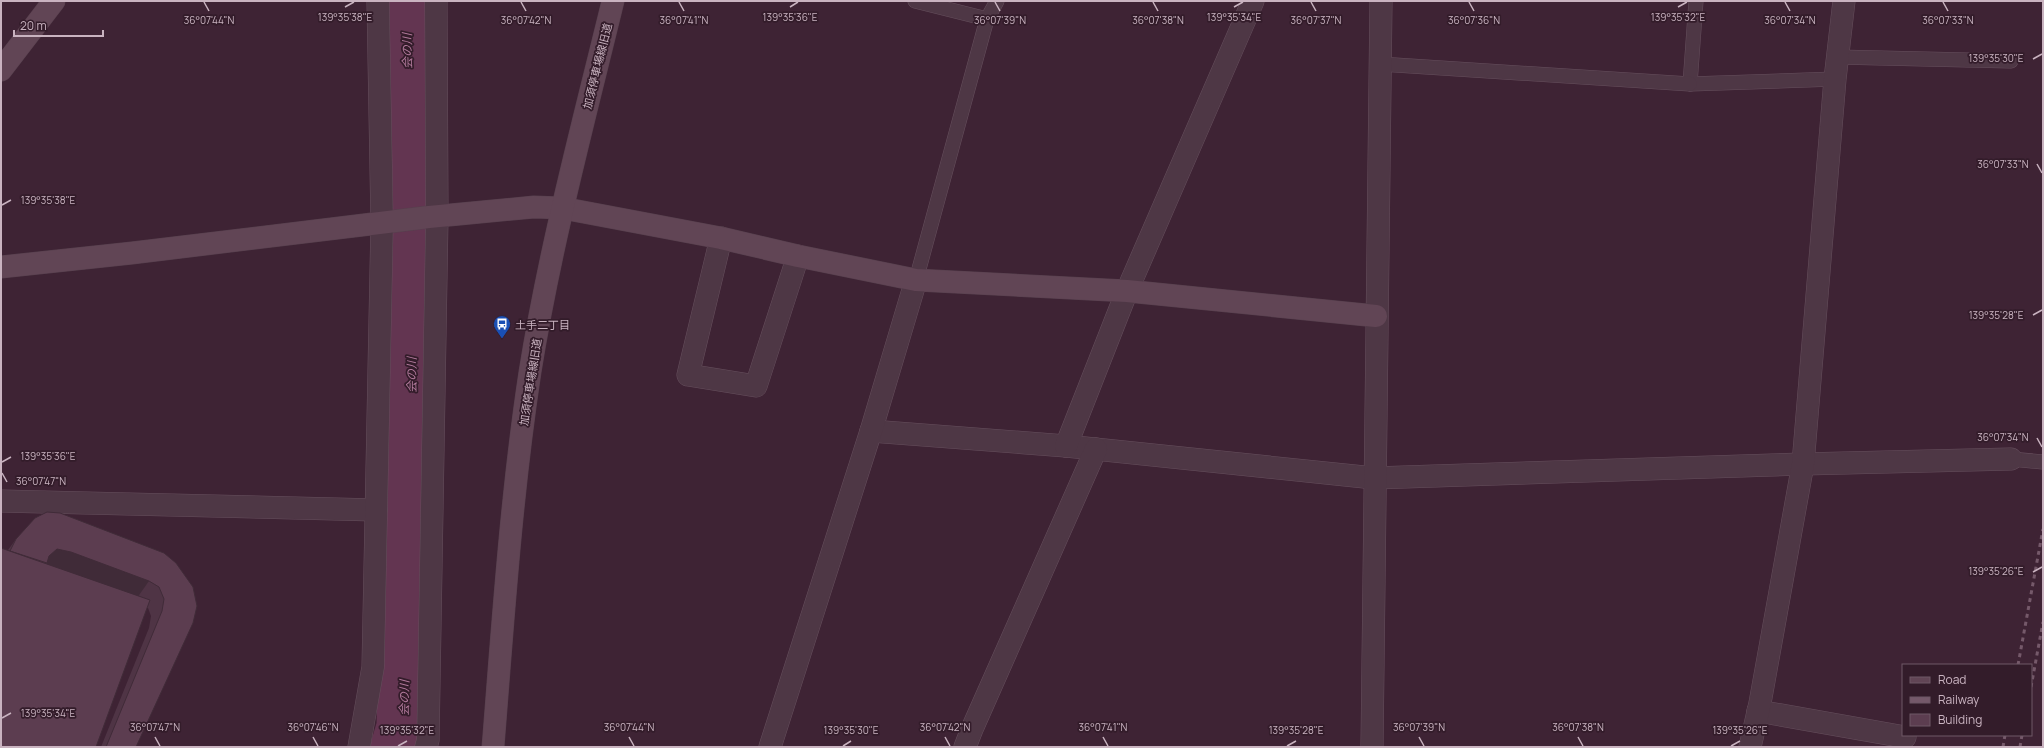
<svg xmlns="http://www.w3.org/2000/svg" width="2044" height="748" font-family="Manrope,'Noto Sans JP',sans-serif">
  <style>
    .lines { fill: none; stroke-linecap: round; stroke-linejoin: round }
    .river { stroke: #633551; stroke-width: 53 }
    .lane-casing { stroke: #664f5d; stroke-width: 15 }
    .street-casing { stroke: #664f5d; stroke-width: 23 }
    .secondary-casing { stroke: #57404e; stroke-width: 23 }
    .lane { stroke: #4e3745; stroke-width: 14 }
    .street { stroke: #4e3745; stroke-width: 22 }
    .secondary { stroke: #614555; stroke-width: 22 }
    .rail { stroke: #75596a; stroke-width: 3; stroke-dasharray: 4 4; stroke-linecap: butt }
    .wall { fill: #4f3445 }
    .shaded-wall { fill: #402b38 }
    .building { fill: #5c3d50; stroke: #402b38 }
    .ticks { fill: none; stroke: #c9b3c0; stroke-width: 1.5 }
    .labels { text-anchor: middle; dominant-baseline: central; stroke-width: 3.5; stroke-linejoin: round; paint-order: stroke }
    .street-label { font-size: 11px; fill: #c9b3c0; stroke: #331c2a }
    .poi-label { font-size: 11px; fill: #c9b3c0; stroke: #331c2a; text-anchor: start }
    .water-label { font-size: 12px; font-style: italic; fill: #b27a9c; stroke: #331c2a }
    .ticks-label { font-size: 10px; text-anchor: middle; fill: #c9b3c0; stroke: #331c2a; stroke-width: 3.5; stroke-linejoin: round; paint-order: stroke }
  </style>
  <rect width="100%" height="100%" fill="#3e2334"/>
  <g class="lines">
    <path class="river" d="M397,747L403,727L412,370L407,1"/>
    <g class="lane-casing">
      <g id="lane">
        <path d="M915,1L987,19"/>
        <path d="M1696,1L1690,84L1835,79"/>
        <path d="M1837,57L2011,61"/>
        <path d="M1380,64L1690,84"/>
        <path d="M916,280L987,19L997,1"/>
        <path d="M2011,459L2043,462"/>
      </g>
    </g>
    <g class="street-casing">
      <g id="street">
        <path d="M721,238L688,375L756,386L798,256"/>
        <path d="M871,431L1066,446L1374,478L1803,464L2011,459"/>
        <path d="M1066,446L1127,291L1253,1"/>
        <path d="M1,501L376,510"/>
        <path d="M1758,711L1905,737"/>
        <path d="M359,747L373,667L382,223L378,1"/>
        <path d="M426,747L428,740L437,217L436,1"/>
        <path d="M770,747L871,431L916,280"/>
        <path d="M965,747L972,729L1096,449"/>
        <path d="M1372,747L1381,1"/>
        <path d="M1750,747L1760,703L1803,464L1835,79L1844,1"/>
      </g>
    </g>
    <g class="secondary-casing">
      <g id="secondary">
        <path d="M1,70L54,1"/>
        <path d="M1,267L132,253L429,217L534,207L562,208L721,238L798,256L916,280L1127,291L1376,316"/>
        <path d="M493,747C503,622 511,497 530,372C550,247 583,124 613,1"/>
      </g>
    </g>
    <use href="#lane" class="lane"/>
    <use href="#street" class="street"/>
    <use href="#secondary" class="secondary"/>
    <g class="rail">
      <path d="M2018,665L2043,529"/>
      <path d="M2031,687L2043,622"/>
      <path d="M2003,747L2005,735"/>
      <path d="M2020,747L2022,735"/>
    </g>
  </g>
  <path class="wall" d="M16,539L176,563L136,747H101L149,628L151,616L148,608L8,550Z"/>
  <path class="shaded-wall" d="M57,549L71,552L149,581L137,598L45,567L49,556Z"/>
  <g class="building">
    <path d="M47,512L60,513L164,553L176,563L193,587L197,606L193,623L136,747H106L162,611L164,599L159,587L149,581L71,552L57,549L49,556L47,563L10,551L16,539L35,518Z"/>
    <path d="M1,548L150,600L96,747H1Z"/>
  </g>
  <path class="ticks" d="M204,2L209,11M521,2L526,11M679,2L684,11M995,2L1000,11M1153,2L1158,11M1311,2L1316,11M1469,2L1474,11M1785,2L1790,11M1943,2L1948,11M345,7L354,2M790,7L798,2M1234,7L1243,2M1678,7L1687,2M2033,59L2042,54M2037,164L2042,173M2,205L11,200M2033,315L2042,310M2037,438L2042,447M2,462L11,457M2,473L7,482M2033,572L2042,567M2,718L11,713M155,737L160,746M313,737L318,746M629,737L634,746M945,737L950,746M1103,737L1108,746M1419,737L1424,746M1578,737L1583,746M398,746L407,741M843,746L851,741M1287,746L1296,741M1731,746L1740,741"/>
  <defs>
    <g id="bus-pin" transform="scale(0.9)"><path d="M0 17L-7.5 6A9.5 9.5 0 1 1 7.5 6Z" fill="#1a4fb4" stroke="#331c2a"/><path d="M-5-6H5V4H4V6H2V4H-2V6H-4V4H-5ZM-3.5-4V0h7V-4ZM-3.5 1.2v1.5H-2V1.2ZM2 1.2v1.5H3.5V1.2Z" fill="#fff"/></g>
  </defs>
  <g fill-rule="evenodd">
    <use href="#bus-pin" x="502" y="324"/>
  </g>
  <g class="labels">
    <g class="street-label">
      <text transform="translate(597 66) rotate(-76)">加須停車場線旧道</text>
      <text transform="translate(530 382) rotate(-81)">加須停車場線旧道</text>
    </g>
    <g class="poi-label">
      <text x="515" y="324">土手二丁目</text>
    </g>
    <g class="water-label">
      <text transform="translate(407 51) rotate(-91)">会の川</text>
      <text transform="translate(411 375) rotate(-90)">会の川</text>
      <text transform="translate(404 698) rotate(-89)">会の川</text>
    </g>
  </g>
  <g class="ticks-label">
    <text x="345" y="21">139°35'38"E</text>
    <text x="790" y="21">139°35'36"E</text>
    <text x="1234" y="21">139°35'34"E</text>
    <text x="1678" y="21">139°35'32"E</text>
    <text x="209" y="24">36°07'44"N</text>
    <text x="526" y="24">36°07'42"N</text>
    <text x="1000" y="24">36°07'39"N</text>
    <text x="1158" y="24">36°07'38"N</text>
    <text x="1316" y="24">36°07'37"N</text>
    <text x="1790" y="24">36°07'34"N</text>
    <text x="684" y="24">36°07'41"N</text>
    <text x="1474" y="24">36°07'36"N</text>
    <text x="1948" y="24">36°07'33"N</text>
    <text x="1996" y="62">139°35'30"E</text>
    <text x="2003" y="168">36°07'33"N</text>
    <text x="48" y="204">139°35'38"E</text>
    <text x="1996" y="319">139°35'28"E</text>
    <text x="2003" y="441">36°07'34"N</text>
    <text x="48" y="460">139°35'36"E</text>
    <text x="41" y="485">36°07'47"N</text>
    <text x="1996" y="575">139°35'26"E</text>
    <text x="48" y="717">139°35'34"E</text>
    <text x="155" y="731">36°07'47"N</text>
    <text x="313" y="731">36°07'46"N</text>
    <text x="629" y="731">36°07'44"N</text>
    <text x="945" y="731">36°07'42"N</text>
    <text x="1103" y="731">36°07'41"N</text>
    <text x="1419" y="731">36°07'39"N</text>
    <text x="1578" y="731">36°07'38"N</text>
    <text x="407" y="734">139°35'32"E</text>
    <text x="851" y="734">139°35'30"E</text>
    <text x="1296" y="734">139°35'28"E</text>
    <text x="1740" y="734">139°35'26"E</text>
  </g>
  <rect width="2044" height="748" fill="none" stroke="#c9b3c0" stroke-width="4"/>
  <rect x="1902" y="664" width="130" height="72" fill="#331c2a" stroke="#6f5866"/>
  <rect x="1910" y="677" width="20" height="6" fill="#614555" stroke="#6f5866"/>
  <text x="1938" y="684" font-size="12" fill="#c9b3c0">Road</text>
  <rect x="1910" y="697" width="20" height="6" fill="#75596a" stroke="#6f5866"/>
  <text x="1938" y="704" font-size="12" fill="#c9b3c0">Railway</text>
  <rect x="1910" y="714" width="20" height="12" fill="#5c3d50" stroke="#6f5866"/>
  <text x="1938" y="724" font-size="12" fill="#c9b3c0">Building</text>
  <path d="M14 30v6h89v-6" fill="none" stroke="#c9b3c0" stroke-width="2"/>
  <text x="20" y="30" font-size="12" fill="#c9b3c0" stroke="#331c2a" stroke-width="3" paint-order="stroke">20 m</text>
</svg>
